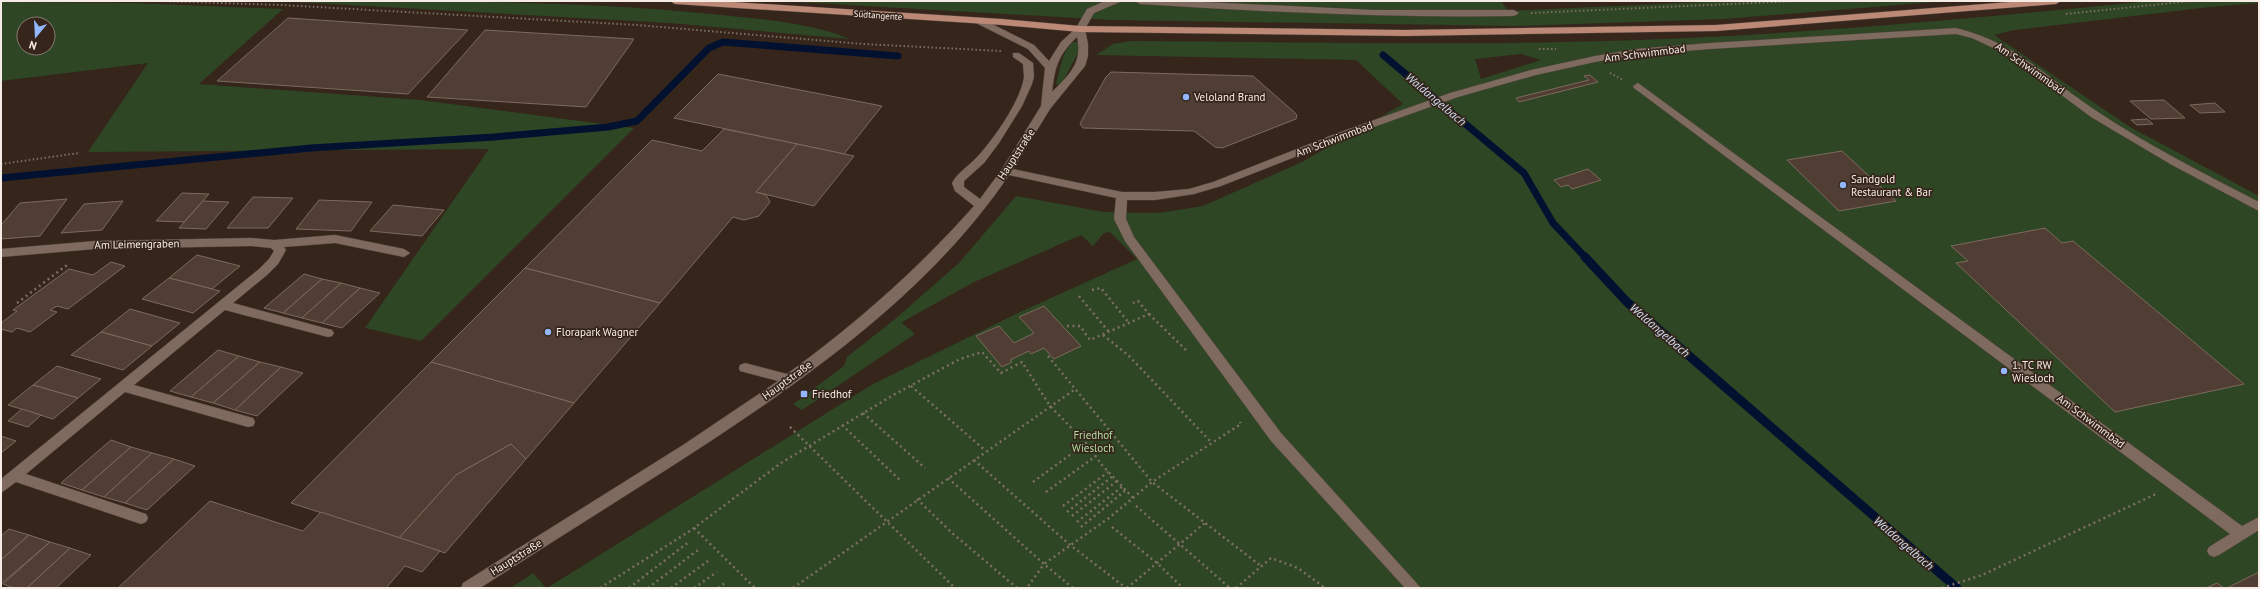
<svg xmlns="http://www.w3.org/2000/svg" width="2260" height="589" font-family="'PT Sans',sans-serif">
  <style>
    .green { fill: #2e4624; fill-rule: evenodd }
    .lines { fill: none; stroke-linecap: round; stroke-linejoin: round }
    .stream-far1 { stroke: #021130; stroke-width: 7 }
    .stream { stroke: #021130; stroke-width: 9 }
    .building { fill: #503e34; stroke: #7d6a5e }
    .minor-casing { stroke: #51433b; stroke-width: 1 }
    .major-casing { stroke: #51433b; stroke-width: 1 }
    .path-far1 { stroke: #7d6f66; stroke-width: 2; stroke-dasharray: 1.5 2.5; stroke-linecap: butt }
    .path { stroke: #7d6f66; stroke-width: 2.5; stroke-dasharray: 2 3.5; stroke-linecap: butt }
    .minor { fill: #7e6a5f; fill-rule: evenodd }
    .major { fill: #bb8976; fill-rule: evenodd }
    .poi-dot { fill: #92b7fd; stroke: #35251b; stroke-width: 1.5 }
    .labels { text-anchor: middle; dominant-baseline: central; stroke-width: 3.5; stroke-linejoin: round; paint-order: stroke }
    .far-street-label { font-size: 9px; fill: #f7ece5; stroke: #35251b }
    .street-label { font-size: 11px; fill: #f7ece5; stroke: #35251b }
    .poi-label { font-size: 11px; fill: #f7ece5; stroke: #35251b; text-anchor: start }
    .park-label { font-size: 11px; fill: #b0de9f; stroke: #35251b }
    .water-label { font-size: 12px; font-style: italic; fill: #cedef7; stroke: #35251b }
  </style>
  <rect width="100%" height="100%" fill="#35251b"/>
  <g class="green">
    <path d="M277,1C422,1 567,0 711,14C757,19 806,21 850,39L670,23Z"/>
    <path d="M779,1H1501L1508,11L1725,1H1948L1724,19L1516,26L1112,20Z"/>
    <path d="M2152,1H2259V3L2210,7L2014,30L1994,35L2130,127L2259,196V588H547L873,384L1020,312L1137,259L1110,232L1104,233L1093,246L1081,235L972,283L904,321L902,323L915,334L802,410L793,404L844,366L847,357L895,319L959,263L1016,196L1104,212L1130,213H1159L1203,206L1302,162L1403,104L1356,60L1096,55L1113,44L1132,41C1317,42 1502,47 1687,38C1842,31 1997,16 2152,1ZM1521,54L1541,60L1481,79L1475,59Z"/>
    <path d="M1,2L133,3L283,9L199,84L420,100L634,128L421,341L365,328L489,149L88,152L148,63L1,81ZM24,24H48V48H24Z"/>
    <path d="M1074,42H1077L1081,47L1061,85L1056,84C1060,72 1062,48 1074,42Z"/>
    <path d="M533,573L546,588H511Z"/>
  </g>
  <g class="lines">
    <g class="stream-far1">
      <path d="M1383,55L1524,173L1553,223L1586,258"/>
      <path d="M1,178L311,148L494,137L608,127L637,121L709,48L723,42L898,56"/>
    </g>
    <path class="stream" d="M1585,257L1627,302L1957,588"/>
  </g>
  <g class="building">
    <path d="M288,18L468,30L408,94L217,81Z"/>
    <path d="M485,30L634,39L586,107L427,97Z"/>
    <path d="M1111,72L1253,76L1294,112L1297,115L1296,119L1222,148L1215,147L1194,131L1083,128L1080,124L1083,118L1106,77Z"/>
    <path d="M718,74L882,106L844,154L674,118Z"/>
    <path d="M1590,75L1598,82L1519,102L1516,98L1589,80L1584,76Z"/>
    <path d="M2164,100L2185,118L2151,119L2130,101Z"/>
    <path d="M2215,103L2225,112L2200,113L2190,105Z"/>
    <path d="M2147,119L2153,124L2137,125L2131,120Z"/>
    <path d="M724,129L797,144L756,192L766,195L770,202L759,216L744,220L733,217L660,303L525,268L652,140L702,151Z"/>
    <path d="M797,144L854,156L814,206L756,192Z"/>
    <path d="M1842,151L1896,201L1839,211L1787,160Z"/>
    <path d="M1588,169L1601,180L1572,189L1568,185L1561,187L1554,180Z"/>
    <path d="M182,193L209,194L184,222L156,221Z"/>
    <path d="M253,197L293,198L268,228H227Z"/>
    <path d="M67,199L40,236L1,239V225L20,203Z"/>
    <path d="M319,200L372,202L351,231L296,229Z"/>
    <path d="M123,201L102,230L61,233L84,204Z"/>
    <path d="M203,201L229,202L206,229L179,228Z"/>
    <path d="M393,205L444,210L422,236L370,231Z"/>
    <path d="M2045,228L2062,243L2073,241L2244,384L2115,412L1956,263L1968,261L1951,246Z"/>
    <path d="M197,255L240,266L212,289L169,278Z"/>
    <path d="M111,262L125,266L68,309L57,306L50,310L57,312L30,332L17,328L12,332L1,329V323L17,311L13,310L69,269L93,275Z"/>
    <path d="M525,268L660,303L574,403L431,362Z"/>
    <path d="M304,274L322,279L283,313L264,308Z"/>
    <path d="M169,278L212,289L220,291L193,313L142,299Z"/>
    <path d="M322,279L341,283L302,318L283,313Z"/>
    <path d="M341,283L360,288L322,323L302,318Z"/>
    <path d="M360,288L380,293L342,328L322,323Z"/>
    <path d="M1044,306L1081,346L1054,359L1044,348L1031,354L1029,351L1010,360L1012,362L1002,367L976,336L999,326L1014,343L1034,333L1019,317Z"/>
    <path d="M130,309L180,323L152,346L101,332Z"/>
    <path d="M101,332L152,346L123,370L71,355Z"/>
    <path d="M218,350L239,356L191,397L170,391Z"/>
    <path d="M239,356L260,362L213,403L191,397Z"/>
    <path d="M260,362L281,367L235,410L213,403Z"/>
    <path d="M431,362L574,403L526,459L511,444L456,475L399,538L291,503Z"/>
    <path d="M57,366L101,379L78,398L33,385Z"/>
    <path d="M281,367L303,373L257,416L235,410Z"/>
    <path d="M33,385L78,398L53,419L8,405Z"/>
    <path d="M22,409L41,415L28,427L8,421Z"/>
    <path d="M1,436L16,441L1,453Z"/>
    <path d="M111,440L131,447L82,490L61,483Z"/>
    <path d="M511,444L526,459L445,553L399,538L456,475Z"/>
    <path d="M131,447L152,453L104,497L82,490Z"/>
    <path d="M152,453L174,459L125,503L104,497Z"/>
    <path d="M174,459L195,466L147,510L125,503Z"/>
    <path d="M210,501L303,531L321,512L440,551L422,572L405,566L386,588H118Z"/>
    <path d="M9,529L29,535L1,560V536Z"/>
    <path d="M29,535L50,542L1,584V560Z"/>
    <path d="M50,542L70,548L27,588H14L3,584Z"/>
    <path d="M70,548L91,555L56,588H27Z"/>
    <path d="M2259,572V588H2227Z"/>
    <path d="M2217,583L2224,588H2206Z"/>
  </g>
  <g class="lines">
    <g class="minor-casing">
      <g id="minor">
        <path d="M1105,1H1122L1094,13L1085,29L1088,44V56L1085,66L1050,109L1013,169L1122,192H1155L1189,189L1213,182L1335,134L1450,93L1531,70L1595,56L1636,49L1710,43L1956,28C2018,43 2047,79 2098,112C2149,146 2205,174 2259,202V211L2172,165L2091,117L2008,55L1972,38L1956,34L1710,49L1636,55L1595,62L1536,75L1458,97L1343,138L1221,186L1194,194L1155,200H1127L1126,219L1134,237L1281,433L1421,588H1405L1271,441L1125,241L1114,219L1116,198L1009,175C926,298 792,389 669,468C606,508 543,548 480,588H461L463,583L683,445L778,381L740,371L739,368L740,365L745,363L787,374C856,324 918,269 974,206L955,191L952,183C958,172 969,166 977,157C994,139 1021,100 1024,77C1024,73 1023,68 1023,64L1013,57V53H1019L1033,63L1034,76L1032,84L1022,106L999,143L984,163L964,181V187L980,199L1002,169L1041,106L1045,68L1028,49L976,23V19H982L1034,45L1049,61L1061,42L1076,28L1087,9ZM1077,37C1083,63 1069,75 1052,92C1055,67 1058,55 1077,37Z"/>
        <path d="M1135,1H1183L1374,10H1514L1519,13L1514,16C1389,18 1265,12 1140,4Z"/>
        <path d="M1638,83L2242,526L2259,517V530L2219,555L2214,557L2209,555L2207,551L2209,547L2230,534L1634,88L1633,86Z"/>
        <path d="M335,235L404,249L410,253L404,257L335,243L284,247L286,250L278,264L267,275L233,303L332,330L334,333L332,336L328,337L225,310L134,385L253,418L255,422L253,426L248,427L125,392L26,474L146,514L148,518L146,522L141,524L16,482L1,493V479L259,269L269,259L274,251L271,248L251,246L95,249L1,257V249L95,241L251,238L274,240Z"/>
      </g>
    </g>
    <g class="major-casing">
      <path id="major" d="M670,1H717L1002,19L1080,26L1404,30L1716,25L2022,1H2061L2056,4L1716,31L1404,36L1080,32L1002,25L675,4Z"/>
    </g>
    <g class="path-far1">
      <path d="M161,1L281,5L637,25L863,44L1001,51"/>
      <path d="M1531,13L1797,1"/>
      <path d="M2066,14L2191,1"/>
      <path d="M1539,49H1556"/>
      <path d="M1610,73L1623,80"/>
      <path d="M1,164L79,153"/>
    </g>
    <g class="path">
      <path d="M1092,290L1101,288L1129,323"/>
      <path d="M1079,296L1109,332"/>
      <path d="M17,303L67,265"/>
      <path d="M1149,314L1188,352"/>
      <path d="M1067,326H1080L1090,340L1149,314L1138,301L1133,303"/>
      <path d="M1103,335L1128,355L1212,443"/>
      <path d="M1048,356L1152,482L1261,566"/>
      <path d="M911,386L986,451"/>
      <path d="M863,413L925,468"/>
      <path d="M842,425L902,482"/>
      <path d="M790,427L955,588"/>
      <path d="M974,460L1069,544L1126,588"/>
      <path d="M948,478L1044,564L1027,588"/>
      <path d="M1033,482L1086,443"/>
      <path d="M1046,492L1096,456"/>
      <path d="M917,499L951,532L1017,588"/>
      <path d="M1063,506L1108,472"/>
      <path d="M1136,506L1230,588"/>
      <path d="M1067,512L1113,476"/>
      <path d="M1072,516L1117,481"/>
      <path d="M1077,522L1123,486"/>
      <path d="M1081,527L1126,490"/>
      <path d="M1112,527L1157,563L1183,588"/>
      <path d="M694,528L755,588"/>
      <path d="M600,588L690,531L781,463L895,394L960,359L982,352L1001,373L1022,362L1050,406L1086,443L1102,465L1133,498"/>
      <path d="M629,588L690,541"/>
      <path d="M648,588L698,550"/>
      <path d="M671,588L708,561"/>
      <path d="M694,588L717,572"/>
      <path d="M718,588L725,583"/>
      <path d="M793,588L1074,390"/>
      <path d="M1073,588L1044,564L1109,518L1152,482L1241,424L1240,422"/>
      <path d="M1127,588L1205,523"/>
      <path d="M1236,588L1271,558L1298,568L1325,588"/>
      <path d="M1942,588L1982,575L2156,494"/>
    </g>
    <use href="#minor" class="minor"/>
    <use href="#major" class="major"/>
  </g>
  <g class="poi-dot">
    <circle cx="1186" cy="97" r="4"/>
    <circle cx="1843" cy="185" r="4"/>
    <circle cx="548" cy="332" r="4"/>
    <circle cx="2004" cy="371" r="4"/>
    <rect x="800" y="390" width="8" height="8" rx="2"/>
  </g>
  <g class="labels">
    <g class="far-street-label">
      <text transform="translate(878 15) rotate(4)">Südtangente</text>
    </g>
    <g class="street-label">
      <text transform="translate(1645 53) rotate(-7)">Am Schwimmbad</text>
      <text transform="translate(2030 68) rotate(35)">Am Schwimmbad</text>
      <text transform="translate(1334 139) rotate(-21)">Am Schwimmbad</text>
      <text transform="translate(1016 154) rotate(-57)">Hauptstraße</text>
      <text transform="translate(137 244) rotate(-1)">Am Leimengraben</text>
      <text transform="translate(787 380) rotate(-36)">Hauptstraße</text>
      <text transform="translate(2091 421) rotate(37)">Am Schwimmbad</text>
      <text transform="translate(516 557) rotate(-32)">Hauptstraße</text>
    </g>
    <g class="poi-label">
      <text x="1194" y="97">Veloland Brand</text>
      <text x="1851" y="179">Sandgold<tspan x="1851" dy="13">Restaurant &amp; Bar</tspan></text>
      <text x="556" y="332">Florapark Wagner</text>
      <text x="2012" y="365">1. TC RW<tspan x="2012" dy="13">Wiesloch</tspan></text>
      <text x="812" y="394">Friedhof</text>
    </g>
    <g class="park-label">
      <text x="1093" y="435">Friedhof<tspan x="1093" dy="13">Wiesloch</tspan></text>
    </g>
    <g class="water-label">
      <text transform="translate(1436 99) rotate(40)">Waldangelbach</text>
      <text transform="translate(1660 330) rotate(41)">Waldangelbach</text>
      <text transform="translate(1904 543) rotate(41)">Waldangelbach</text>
    </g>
  </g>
  <rect width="2260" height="589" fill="none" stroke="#f7ece5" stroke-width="4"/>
  <g transform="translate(36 36) rotate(198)"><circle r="19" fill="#35251b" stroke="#83756c"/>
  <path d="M0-3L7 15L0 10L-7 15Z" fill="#92b7fd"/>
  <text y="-6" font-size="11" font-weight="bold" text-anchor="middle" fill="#f7ece5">N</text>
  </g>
</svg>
